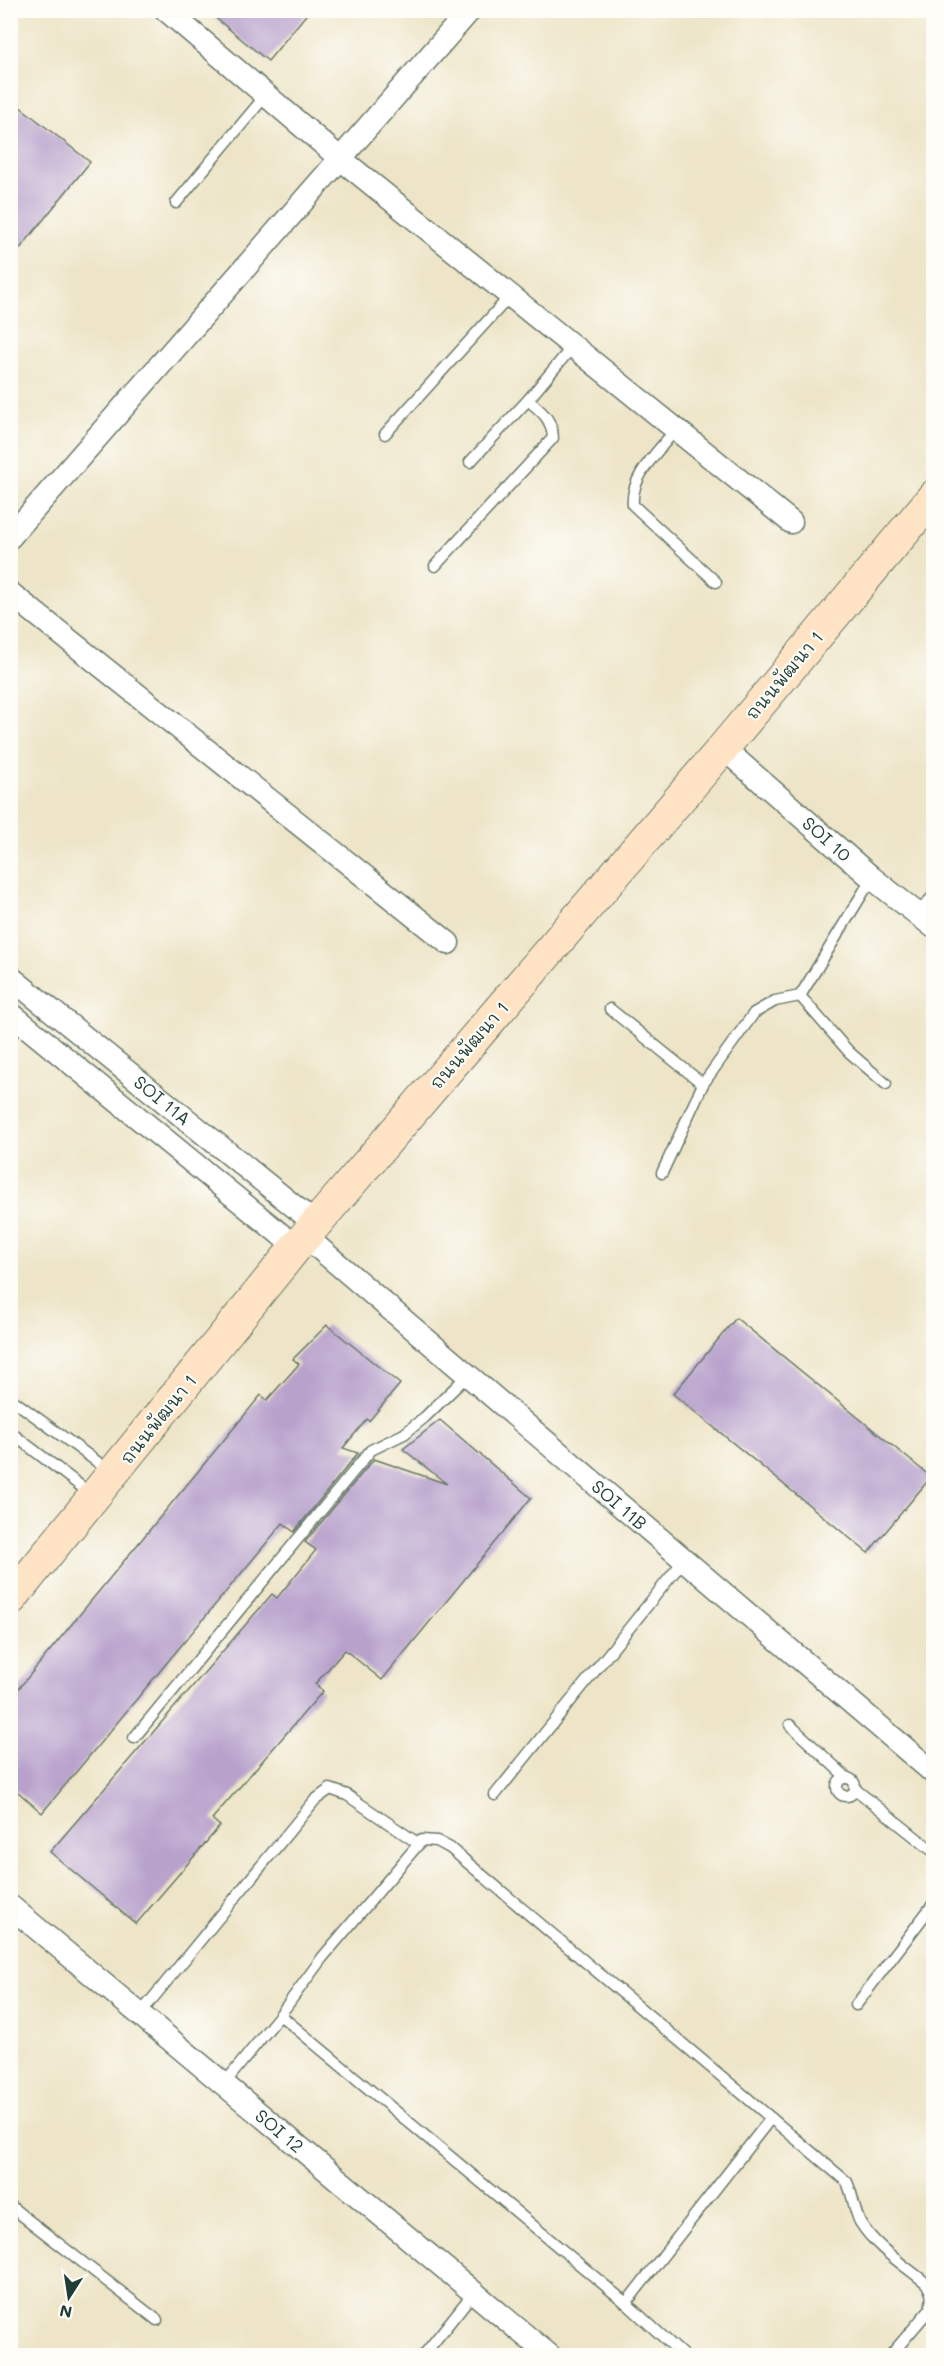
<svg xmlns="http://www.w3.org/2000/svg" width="944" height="2366" font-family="Mali,'Playpen Sans Thai',sans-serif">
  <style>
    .building { fill: #b8a2cc }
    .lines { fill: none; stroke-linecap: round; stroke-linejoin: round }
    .service-casing { stroke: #677868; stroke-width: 13 }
    .minor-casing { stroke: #677868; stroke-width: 25 }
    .secondary-casing { stroke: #677868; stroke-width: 34 }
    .service { stroke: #fff; stroke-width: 10 }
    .minor { stroke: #fff; stroke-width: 22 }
    .secondary { stroke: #fee4c5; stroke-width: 32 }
    .labels { text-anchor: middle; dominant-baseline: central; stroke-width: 4.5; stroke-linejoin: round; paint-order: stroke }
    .street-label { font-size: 18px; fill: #1f3d34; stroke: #fdfcf7 }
  </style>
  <rect width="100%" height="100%" fill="#fdfcf7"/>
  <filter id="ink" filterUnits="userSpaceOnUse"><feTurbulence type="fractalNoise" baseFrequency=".0167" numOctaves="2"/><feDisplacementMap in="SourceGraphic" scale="12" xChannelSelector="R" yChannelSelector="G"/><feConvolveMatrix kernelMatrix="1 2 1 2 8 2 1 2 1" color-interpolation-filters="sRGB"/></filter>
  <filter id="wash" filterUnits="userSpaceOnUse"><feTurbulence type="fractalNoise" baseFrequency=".008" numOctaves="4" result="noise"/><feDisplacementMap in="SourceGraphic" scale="24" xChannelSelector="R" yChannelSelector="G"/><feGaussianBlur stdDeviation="1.35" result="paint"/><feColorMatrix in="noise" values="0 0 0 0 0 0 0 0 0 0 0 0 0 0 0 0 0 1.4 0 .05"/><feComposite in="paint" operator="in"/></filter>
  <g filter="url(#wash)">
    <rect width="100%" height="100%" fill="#eee5c8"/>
    <g id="blocks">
      <g class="building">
        <path d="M206,10H310L268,61Z"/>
        <path d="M10,99L90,162L10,261Z"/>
        <path d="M736,1318L931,1477L868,1553L673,1394Z"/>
        <path d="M327,1325L400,1384L369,1421L367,1419L343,1448L358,1453L294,1532L283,1523L42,1813L10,1785V1699L261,1395L267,1400L299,1364L293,1359Z"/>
        <path d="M440,1420L531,1498L382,1680L345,1650L315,1684L323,1691L212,1819L220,1826L136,1924L50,1852L272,1594L277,1598L316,1550L305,1542L374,1459L447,1484L403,1449Z"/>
      </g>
    </g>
  </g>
  <g filter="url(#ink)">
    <use href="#blocks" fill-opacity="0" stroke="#677868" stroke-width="1.5"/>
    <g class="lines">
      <g class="service-casing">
        <g id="service">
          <path d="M176,203L266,95"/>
          <path d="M676,429C659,451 630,476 633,505L716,582"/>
          <path d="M385,434L510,296"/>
          <path d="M470,462L528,400L573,346"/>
          <path d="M435,566L553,438C552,419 542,412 528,400"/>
          <path d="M872,878L800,996L849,1052L886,1084"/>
          <path d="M917,914L934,895"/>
          <path d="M610,1009L703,1084"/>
          <path d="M662,1173L703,1084L754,1013L775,1001L800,996"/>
          <path d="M10,1398L111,1472"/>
          <path d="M10,1432L91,1494"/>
          <path d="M790,1725L847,1778"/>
          <path d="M134,1738L371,1450L404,1434L425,1417L468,1375"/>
          <circle cx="846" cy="1787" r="9"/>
          <path d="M855,1789L934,1852"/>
          <path d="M495,1795L684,1560"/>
          <path d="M856,2005L934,1903"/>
          <path d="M140,2014L315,1800L330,1789L347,1795L419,1844"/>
          <path d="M280,2015L322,1958L422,1840L437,1841L450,1848L847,2182C853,2195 854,2210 860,2222C875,2247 904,2265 926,2283C932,2292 933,2298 930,2309L890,2356"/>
          <path d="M224,2084L280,2015L626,2303"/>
          <path d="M10,2206L157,2320"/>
          <path d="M199,2355V2356"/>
          <path d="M423,2356L474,2292"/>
          <path d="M684,2356L626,2303L771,2118"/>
        </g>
      </g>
      <g class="minor-casing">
        <g id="minor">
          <path d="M166,10L342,160L791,522"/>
          <path d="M10,537L470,10"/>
          <path d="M10,593L448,943"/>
          <path id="s1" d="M723,748L872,878L934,927"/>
          <path id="s2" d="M10,977L316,1224"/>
          <path d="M10,1013L296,1247"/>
          <path id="s3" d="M306,1237L934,1773"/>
          <path id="s4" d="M10,1906L550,2356"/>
        </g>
      </g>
      <g class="secondary-casing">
        <path id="secondary" d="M10,1600L296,1247L723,748L934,496"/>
      </g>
      <use href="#service" class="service"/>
      <use href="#minor" class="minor"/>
      <use href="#secondary" class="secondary"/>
    </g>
  </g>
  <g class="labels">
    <g class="street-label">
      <text transform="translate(784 675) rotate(-50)">ถนนพัฒนา 1</text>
      <text stroke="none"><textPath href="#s1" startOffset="138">SOI 10</textPath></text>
      <text transform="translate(469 1045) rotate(-49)">ถนนพัฒนา 1</text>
      <text stroke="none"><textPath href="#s2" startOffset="196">SOI 11A</textPath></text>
      <text transform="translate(158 1419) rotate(-51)">ถนนพัฒนา 1</text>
      <text stroke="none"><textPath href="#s3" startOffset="412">SOI 11B</textPath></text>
      <text stroke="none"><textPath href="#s4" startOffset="351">SOI 12</textPath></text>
    </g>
  </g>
  <rect width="944" height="2366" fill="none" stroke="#fdfcf7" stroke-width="36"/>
  <g transform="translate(69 2297) rotate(192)" stroke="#fdfcf7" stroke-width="4.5" paint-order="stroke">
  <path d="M0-4.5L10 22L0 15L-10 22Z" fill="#1f3d34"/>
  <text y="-9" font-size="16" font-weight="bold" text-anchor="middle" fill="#1f3d34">N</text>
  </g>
</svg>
